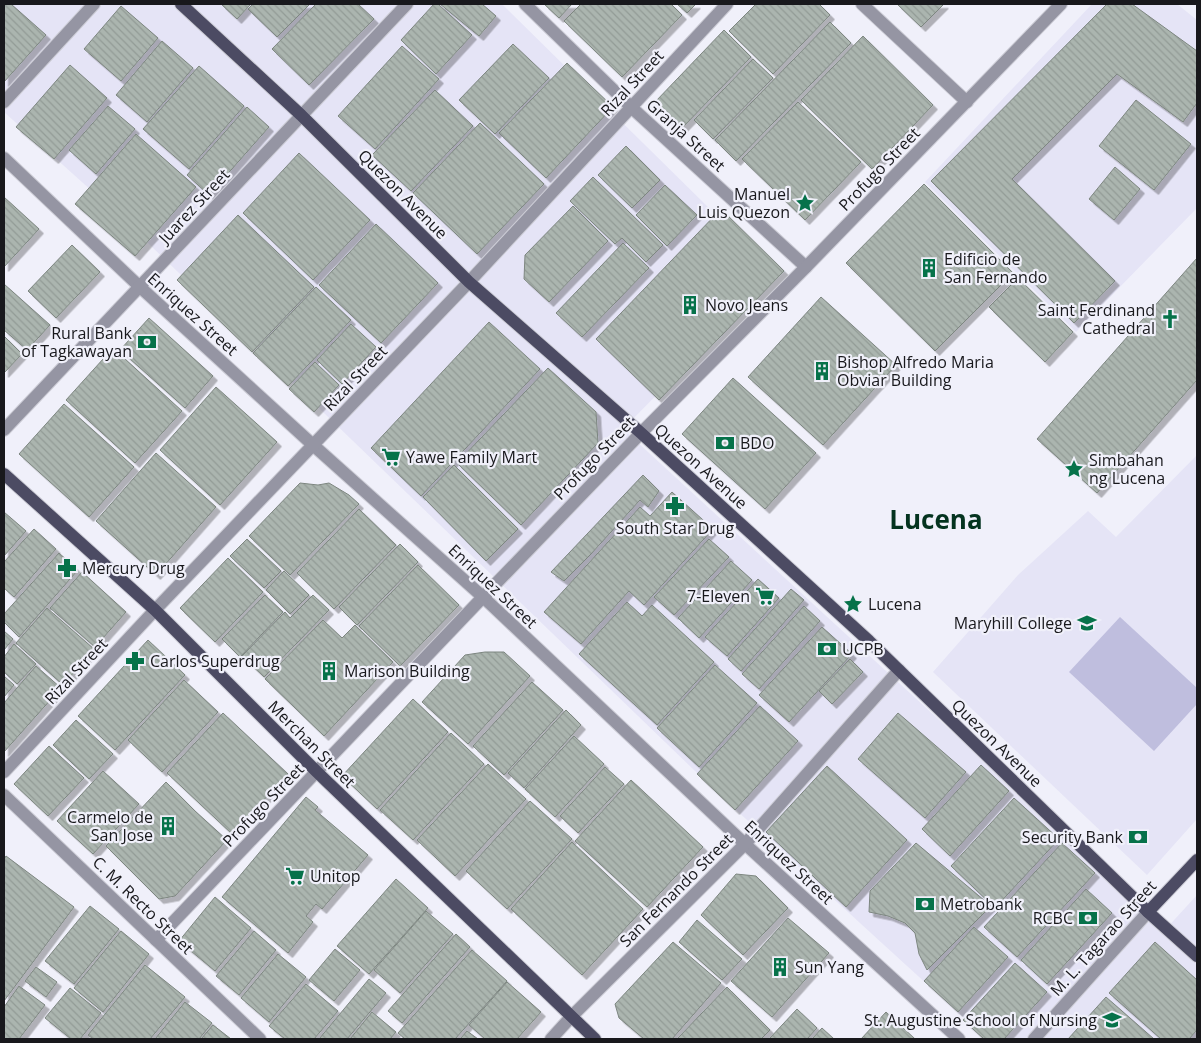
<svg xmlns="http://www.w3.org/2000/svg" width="1201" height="1043" font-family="'Open Sans',sans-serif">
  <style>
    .built { fill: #e5e4f6 }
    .green { fill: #bfbede }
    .building { fill: url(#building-back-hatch); stroke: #7d8680; filter: url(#shadow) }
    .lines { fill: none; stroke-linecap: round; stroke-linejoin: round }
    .minor-casing { stroke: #cdcdd6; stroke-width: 14 }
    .major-casing { stroke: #cdcdd6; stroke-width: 14 }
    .minor { stroke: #9595a3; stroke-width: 12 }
    .major { stroke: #4c4b63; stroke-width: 12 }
    .labels { text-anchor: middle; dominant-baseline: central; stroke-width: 4.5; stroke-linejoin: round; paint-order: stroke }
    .street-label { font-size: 16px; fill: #18181c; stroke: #f0f0fa }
    .poi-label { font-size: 16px; fill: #18181c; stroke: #f0f0fa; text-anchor: start }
    .town-label { font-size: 26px; font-weight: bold; fill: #04331f; stroke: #f0f0fa }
  </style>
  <defs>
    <pattern id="building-back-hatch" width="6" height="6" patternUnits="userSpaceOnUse" patternTransform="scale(1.25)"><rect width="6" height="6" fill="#abb5af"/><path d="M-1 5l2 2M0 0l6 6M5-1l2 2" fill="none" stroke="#929b96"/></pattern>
    <filter id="shadow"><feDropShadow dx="4.5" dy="4.5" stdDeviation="0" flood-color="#0004"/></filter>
  </defs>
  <rect width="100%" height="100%" fill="#f0f0fa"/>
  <g class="built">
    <path d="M4,4H502L776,274L623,429L1148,912L1164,931L1197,895V1039H987L723,798L122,218L4,112Z"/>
    <path d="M1092,4H1177L1197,20V208L1076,332L925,182Z"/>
    <path d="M1197,455V819L1147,875L933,672L1018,575L1088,511L1116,537Z"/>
  </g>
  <path class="green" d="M1120,617L1197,688V704L1154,751L1069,672Z"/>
  <g class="building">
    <path d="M4,4H11L46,35L4,82Z"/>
    <path d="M221,4H251L237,19Z"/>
    <path d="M253,4H310L277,37L248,9Z"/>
    <path d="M316,4H358L374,19L309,85L272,49Z"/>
    <path d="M434,4H438L472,35L436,74L401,40Z"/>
    <path d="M440,4H482L496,16L479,36Z"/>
    <path d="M544,4H572L559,18Z"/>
    <path d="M581,4H671L682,15L622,77L564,21Z"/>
    <path d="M677,4H696L687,13Z"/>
    <path d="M756,4H819L830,15L773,74L729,31Z"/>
    <path d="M897,4H944L921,27Z"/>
    <path d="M1107,4H1132L1197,51V103L1183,122L1117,74L1012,179L1115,281L1074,323L931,181Z"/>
    <path d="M121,6L158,38L121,81L84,49Z"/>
    <path d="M830,22L851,43L736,161L715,140Z"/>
    <path d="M724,30L751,57L682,128L655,102Z"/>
    <path d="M863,36L933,105L872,169L801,100Z"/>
    <path d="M162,41L193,68L147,122L116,95Z"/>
    <path d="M513,44L549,78L495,134L459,100Z"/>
    <path d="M402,46L439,79L375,149L338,116Z"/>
    <path d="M753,59L773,78L713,139L694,120Z"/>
    <path d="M567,63L613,107L546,178L499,133Z"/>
    <path d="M70,65L107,98L54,159L16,127Z"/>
    <path d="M199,66L244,106L189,169L143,129Z"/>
    <path d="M435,90L473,126L411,191L372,155Z"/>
    <path d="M1136,100L1191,144L1154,190L1099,146Z"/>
    <path d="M798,102L861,162L805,220L742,159Z"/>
    <path d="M108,106L135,129L96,174L69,150Z"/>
    <path d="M247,107L269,127L209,195L187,175Z"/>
    <path d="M480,123L544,184L477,254L413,193Z"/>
    <path d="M136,134L196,187L135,256L75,204Z"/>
    <path d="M626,146L660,180L632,208L598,175Z"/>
    <path d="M299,153L370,220L313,280L243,213Z"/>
    <path d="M1115,167L1140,189L1114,220L1089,199Z"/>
    <path d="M593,177L663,245L646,262L622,238L615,244L570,201Z"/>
    <path d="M924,184L1013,273L935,351L846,263Z"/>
    <path d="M665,185L697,215L667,246L636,215Z"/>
    <path d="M4,197L39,229L4,267Z"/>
    <path d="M573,206L608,241L549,302L524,279L525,255Z"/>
    <path d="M721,209L784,271L659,400L596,339Z"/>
    <path d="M238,215L314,287L252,352L177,280Z"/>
    <path d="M376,224L438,283L381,343L319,285Z"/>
    <path d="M623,243L649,268L582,337L556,313Z"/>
    <path d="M72,245L100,272L56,318L28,291Z"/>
    <path d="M1197,258V380L1097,493L1037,439Z"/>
    <path d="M1018,278L1073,332L1045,362L989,307Z"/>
    <path d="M4,284L50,325L27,350L4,330Z"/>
    <path d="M316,287L351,320L288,386L253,353Z"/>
    <path d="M821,297L896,365L823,445L748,377Z"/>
    <path d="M149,318L213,376L185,408L120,350Z"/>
    <path d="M489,322L540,369L421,496L371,448Z"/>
    <path d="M351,324L376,347L342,384L317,360Z"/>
    <path d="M4,336L22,354L4,373Z"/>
    <path d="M113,348L182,411L135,463L66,400Z"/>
    <path d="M315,362L339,385L314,412L289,389Z"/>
    <path d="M548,368L596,412L598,443L521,525L457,463Z"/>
    <path d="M733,378L816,453L765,509L682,434Z"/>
    <path d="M216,387L277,442L220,505L160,450Z"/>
    <path d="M64,404L134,467L89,517L19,454Z"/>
    <path d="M156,453L216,507L156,575L96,521Z"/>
    <path d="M454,465L518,529L486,561L423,497Z"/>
    <path d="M643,475L659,491L648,507L640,500L591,554L564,581L551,572Z"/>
    <path d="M300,483L318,485L329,483L349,495L359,504L290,575L249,536Z"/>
    <path d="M672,492L713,529L644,605L629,591L581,644L544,612L640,507L650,516Z"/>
    <path d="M359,509L396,545L334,609L297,573Z"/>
    <path d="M4,512L26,531L4,556Z"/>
    <path d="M34,529L56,549L14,597L4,588V562Z"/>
    <path d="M247,539L281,571L264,588L230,556Z"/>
    <path d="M709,539L729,557L674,615L654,597Z"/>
    <path d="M400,544L418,562L357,625L339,607Z"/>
    <path d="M59,553L78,570L19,637L4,622V614Z"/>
    <path d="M228,558L263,592L215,642L180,608Z"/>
    <path d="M731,561L752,580L699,638L678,618Z"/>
    <path d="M418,565L459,605L400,666L359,626Z"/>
    <path d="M284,571L309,595L290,614L266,590Z"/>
    <path d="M82,572L126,612L95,647L50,608Z"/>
    <path d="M758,579L779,598L727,656L705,637Z"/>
    <path d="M791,589L804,600L741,671L728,659Z"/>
    <path d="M265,595L283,612L240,657L222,639Z"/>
    <path d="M313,595L329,610L264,677L242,656L285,612L290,618Z"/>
    <path d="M627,602L642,616L652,605L714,662L657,725L579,654Z"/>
    <path d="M804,606L820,621L759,689L742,674Z"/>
    <path d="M47,608L94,649L63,685L16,643Z"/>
    <path d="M323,620L342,638L355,625L393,662L324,736L265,679Z"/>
    <path d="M822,627L852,654L789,722L759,695Z"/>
    <path d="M4,631L13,639L4,650Z"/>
    <path d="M148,640L185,675L115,750L78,716Z"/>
    <path d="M14,644L36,664L17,684L4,672V657Z"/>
    <path d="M485,652H504L530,676L468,744L422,702L465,655Z"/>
    <path d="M850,659L863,672L832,704L819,691Z"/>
    <path d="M715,665L757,703L699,767L657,728Z"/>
    <path d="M36,666L61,688L4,752V703Z"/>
    <path d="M4,676L14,685L4,697Z"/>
    <path d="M184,680L218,712L162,772L128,740Z"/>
    <path d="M532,682L563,710L504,775L473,746Z"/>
    <path d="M413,699L448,732L377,809L342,776Z"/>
    <path d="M760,706L798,741L735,810L697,774Z"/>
    <path d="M566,710L581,725L524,788L508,773Z"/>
    <path d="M223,713L288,774L232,834L167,773Z"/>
    <path d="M898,713L966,772L925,818L858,759Z"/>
    <path d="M76,720L113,754L89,779L53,745Z"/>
    <path d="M451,733L484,764L413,840L380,810Z"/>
    <path d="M574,736L604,764L555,817L525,789Z"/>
    <path d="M49,746L84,778L48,816L14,784Z"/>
    <path d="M488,764L526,799L455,876L417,840Z"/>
    <path d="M981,765L1009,791L950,856L922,829Z"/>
    <path d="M827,766L907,840L846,907L766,832Z"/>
    <path d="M605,767L624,784L578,833L560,816Z"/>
    <path d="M103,771L139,804L93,854L57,821Z"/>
    <path d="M631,780L703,847L647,907L575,841Z"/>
    <path d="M166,782L195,811L227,840L175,896L159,899L106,846Z"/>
    <path d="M306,797L318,807L315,810L368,855L322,909L316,904L306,916L313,922L288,953L222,897Z"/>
    <path d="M1014,798L1059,839L995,908L951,866Z"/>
    <path d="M530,801L572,839L507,909L466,871Z"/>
    <path d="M572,842L643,909L582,975L511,909Z"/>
    <path d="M916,843L991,906L927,970L919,954L915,933L905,923L888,916L869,912L870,891Z"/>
    <path d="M1062,843L1095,873L1017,957L984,927Z"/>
    <path d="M6,856L74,907L4,1001V859Z"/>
    <path d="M736,874L756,876L788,908L743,955L701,915Z"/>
    <path d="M396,879L428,908L369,974L337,946Z"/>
    <path d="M1086,889L1112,913L1047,984L1021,960Z"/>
    <path d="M215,897L251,928L215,971L179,941Z"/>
    <path d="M90,906L119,929L74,984L45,961Z"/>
    <path d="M426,911L453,934L400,993L374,970Z"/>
    <path d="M788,918L829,953L772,1017L731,981Z"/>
    <path d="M697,920L742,959L722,980L679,942Z"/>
    <path d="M974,927L1008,957L958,1012L924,981Z"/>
    <path d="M121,931L149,954L103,1012L74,988Z"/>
    <path d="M254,931L276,950L239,995L216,976Z"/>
    <path d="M456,934L470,947L402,1023L388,1011Z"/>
    <path d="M673,942L721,983L672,1039H644L619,1018L615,1004Z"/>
    <path d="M1155,942L1197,980V1030L1189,1039H1161L1109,993Z"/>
    <path d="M335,949L360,970L334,1001L309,980Z"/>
    <path d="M472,950L507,981L455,1039H405L398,1033Z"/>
    <path d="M278,954L306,977L269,1022L241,998Z"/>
    <path d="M1015,963L1047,992L1004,1039H984L963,1020Z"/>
    <path d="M145,965L185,997L150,1039H93L88,1035Z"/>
    <path d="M36,967L57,982L46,997L25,981Z"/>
    <path d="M369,979L386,993L347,1039H319Z"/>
    <path d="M507,982L541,1012L517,1039H485L469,1025Z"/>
    <path d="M306,984L338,1011L314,1039H285L269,1026Z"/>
    <path d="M19,986L45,1005L19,1039H4V1007Z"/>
    <path d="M727,987L770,1030L761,1039H677Z"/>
    <path d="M70,988L101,1013L80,1039H71L45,1018Z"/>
    <path d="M1106,997L1154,1039H1068Z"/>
    <path d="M185,1002L212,1023L199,1039H155Z"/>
    <path d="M797,1009L817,1028L807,1039H769Z"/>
    <path d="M372,1012L396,1032L390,1039H350Z"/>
    <path d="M886,1012L915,1039H861Z"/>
    <path d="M213,1025L231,1039H201Z"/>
    <path d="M822,1028L834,1039H812Z"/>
    <path d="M467,1031L478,1039H460Z"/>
  </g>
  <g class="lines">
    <g class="minor-casing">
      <g id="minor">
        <path d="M525,4L631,107L806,267"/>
        <path d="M862,4L967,102"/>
        <path d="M4,102L94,4"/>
        <path d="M4,158L140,287L313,445L483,597L745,844L959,1039"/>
        <path d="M4,430L407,4"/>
        <path d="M4,772L155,610L469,282L727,4"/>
        <path d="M4,795L260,1039"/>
        <path d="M156,940L483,597L641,433L806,267L1061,4"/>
        <path d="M551,1039L571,1017L745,844L899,670"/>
        <path d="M1034,1039L1148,912"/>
      </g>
    </g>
    <g class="major-casing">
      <g id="major">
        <path d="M181,4L301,115L469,282L641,433L869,641L1148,912L1197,956"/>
        <path d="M4,474L155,610L317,772L595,1039"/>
        <path d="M1148,912L1197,860"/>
      </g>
    </g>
    <use href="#minor" class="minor"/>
    <use href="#major" class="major"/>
  </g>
  <defs>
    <g id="sight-bare" transform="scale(1.5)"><path d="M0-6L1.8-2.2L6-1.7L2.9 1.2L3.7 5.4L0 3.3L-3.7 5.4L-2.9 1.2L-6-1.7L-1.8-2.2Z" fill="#06724a" stroke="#f0f0fa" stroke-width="2.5" paint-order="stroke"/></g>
    <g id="building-bare" transform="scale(1.5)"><path d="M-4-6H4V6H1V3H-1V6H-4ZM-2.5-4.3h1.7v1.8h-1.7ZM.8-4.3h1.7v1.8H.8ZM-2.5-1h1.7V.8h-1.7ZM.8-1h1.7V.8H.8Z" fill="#06724a" stroke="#f0f0fa" stroke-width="2.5" paint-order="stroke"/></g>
    <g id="church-bare" transform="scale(1.5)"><path d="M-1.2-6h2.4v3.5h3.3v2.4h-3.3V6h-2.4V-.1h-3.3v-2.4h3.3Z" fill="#06724a" stroke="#f0f0fa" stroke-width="2.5" paint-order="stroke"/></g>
    <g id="bank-bare" transform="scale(1.5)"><path d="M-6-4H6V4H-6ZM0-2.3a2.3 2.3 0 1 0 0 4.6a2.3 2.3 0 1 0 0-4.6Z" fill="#06724a" stroke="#f0f0fa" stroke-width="2.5" paint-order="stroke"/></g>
    <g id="supermarket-bare" transform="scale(1.5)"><path d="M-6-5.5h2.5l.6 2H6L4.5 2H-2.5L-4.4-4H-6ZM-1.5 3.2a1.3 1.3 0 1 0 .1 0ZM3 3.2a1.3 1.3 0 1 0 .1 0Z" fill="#06724a" stroke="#f0f0fa" stroke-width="2.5" paint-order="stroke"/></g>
    <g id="pharmacy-bare" transform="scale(1.5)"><path d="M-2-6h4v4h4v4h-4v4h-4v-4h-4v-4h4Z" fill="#06724a" stroke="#f0f0fa" stroke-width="2.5" paint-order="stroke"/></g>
    <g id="university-bare" transform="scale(1.5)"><path d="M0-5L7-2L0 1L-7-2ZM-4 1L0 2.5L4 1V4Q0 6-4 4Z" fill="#06724a" stroke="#f0f0fa" stroke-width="2.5" paint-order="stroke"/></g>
  </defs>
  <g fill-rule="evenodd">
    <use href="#sight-bare" x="805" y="203"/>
    <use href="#building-bare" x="929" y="268"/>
    <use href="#building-bare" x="690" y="305"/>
    <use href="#church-bare" x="1170" y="319"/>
    <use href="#bank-bare" x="147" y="342"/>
    <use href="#building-bare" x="822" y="371"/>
    <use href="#bank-bare" x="725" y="443"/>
    <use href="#supermarket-bare" x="391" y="457"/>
    <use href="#sight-bare" x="1074" y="469"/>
    <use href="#pharmacy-bare" x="675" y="506"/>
    <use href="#pharmacy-bare" x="67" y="568"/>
    <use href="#supermarket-bare" x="765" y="596"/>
    <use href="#sight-bare" x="853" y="604"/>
    <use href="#university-bare" x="1087" y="623"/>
    <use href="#bank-bare" x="827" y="649"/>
    <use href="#pharmacy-bare" x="135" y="661"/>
    <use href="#building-bare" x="329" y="671"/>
    <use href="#building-bare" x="168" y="826"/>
    <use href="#bank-bare" x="1138" y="837"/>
    <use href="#supermarket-bare" x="295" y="876"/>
    <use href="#bank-bare" x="925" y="904"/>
    <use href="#bank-bare" x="1088" y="918"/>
    <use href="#building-bare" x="780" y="967"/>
    <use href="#university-bare" x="1112" y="1020"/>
  </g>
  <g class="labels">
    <g class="street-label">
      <text transform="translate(632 83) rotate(-47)">Rizal Street</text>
      <text transform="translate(686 135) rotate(42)">Granja Street</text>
      <text transform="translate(879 169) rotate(-46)">Profugo Street</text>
      <text transform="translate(403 194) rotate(45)">Quezon Avenue</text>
      <text transform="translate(194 206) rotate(-47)">Juarez Street</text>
      <text transform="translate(193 314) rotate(42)">Enriquez Street</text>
      <text transform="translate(355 378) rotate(-46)">Rizal Street</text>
      <text transform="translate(594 458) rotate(-46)">Profugo Street</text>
      <text transform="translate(701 466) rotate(42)">Quezon Avenue</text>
      <text transform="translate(493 586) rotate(43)">Enriquez Street</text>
      <text transform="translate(76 671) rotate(-47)">Rizal Street</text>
      <text transform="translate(997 743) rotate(44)">Quezon Avenue</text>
      <text transform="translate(312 744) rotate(45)">Merchan Street</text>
      <text transform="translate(263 805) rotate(-46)">Profugo Street</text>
      <text transform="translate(789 862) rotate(43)">Enriquez Street</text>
      <text transform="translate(676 890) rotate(-45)">San Fernando Street</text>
      <text transform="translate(143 905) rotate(44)">C. M. Recto Street</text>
      <text transform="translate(1103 938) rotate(-48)">M. L. Tagarao Street</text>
    </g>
    <g class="poi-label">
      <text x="790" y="194" text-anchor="end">Manuel<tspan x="790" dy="18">Luis Quezon</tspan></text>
      <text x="944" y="259">Edificio de<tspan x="944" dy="18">San Fernando</tspan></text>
      <text x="705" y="305">Novo Jeans</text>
      <text x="1155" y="310" text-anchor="end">Saint Ferdinand<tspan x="1155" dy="18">Cathedral</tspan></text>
      <text x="132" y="333" text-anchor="end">Rural Bank<tspan x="132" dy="18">of Tagkawayan</tspan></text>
      <text x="837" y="362">Bishop Alfredo Maria<tspan x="837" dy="18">Obviar Building</tspan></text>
      <text x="740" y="443">BDO</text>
      <text x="406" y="457">Yawe Family Mart</text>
      <text x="1089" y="460">Simbahan<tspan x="1089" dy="18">ng Lucena</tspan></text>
      <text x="675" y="528" text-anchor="middle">South Star Drug</text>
      <text x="82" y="568">Mercury Drug</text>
      <text x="750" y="596" text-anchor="end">7-Eleven</text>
      <text x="868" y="604">Lucena</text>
      <text x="1072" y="623" text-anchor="end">Maryhill College</text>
      <text x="842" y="649">UCPB</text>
      <text x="150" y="661">Carlos Superdrug</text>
      <text x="344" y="671">Marison Building</text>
      <text x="153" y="817" text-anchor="end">Carmelo de<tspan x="153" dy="18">San Jose</tspan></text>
      <text x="1123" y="837" text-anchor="end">Security Bank</text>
      <text x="310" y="876">Unitop</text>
      <text x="940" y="904">Metrobank</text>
      <text x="1073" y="918" text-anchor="end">RCBC</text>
      <text x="795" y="967">Sun Yang</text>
      <text x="1097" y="1020" text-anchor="end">St. Augustine School of Nursing</text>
    </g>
    <g class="town-label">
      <text x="936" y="519">Lucena</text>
    </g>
  </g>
  <rect width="1201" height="1043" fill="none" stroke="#18181c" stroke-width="10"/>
</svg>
